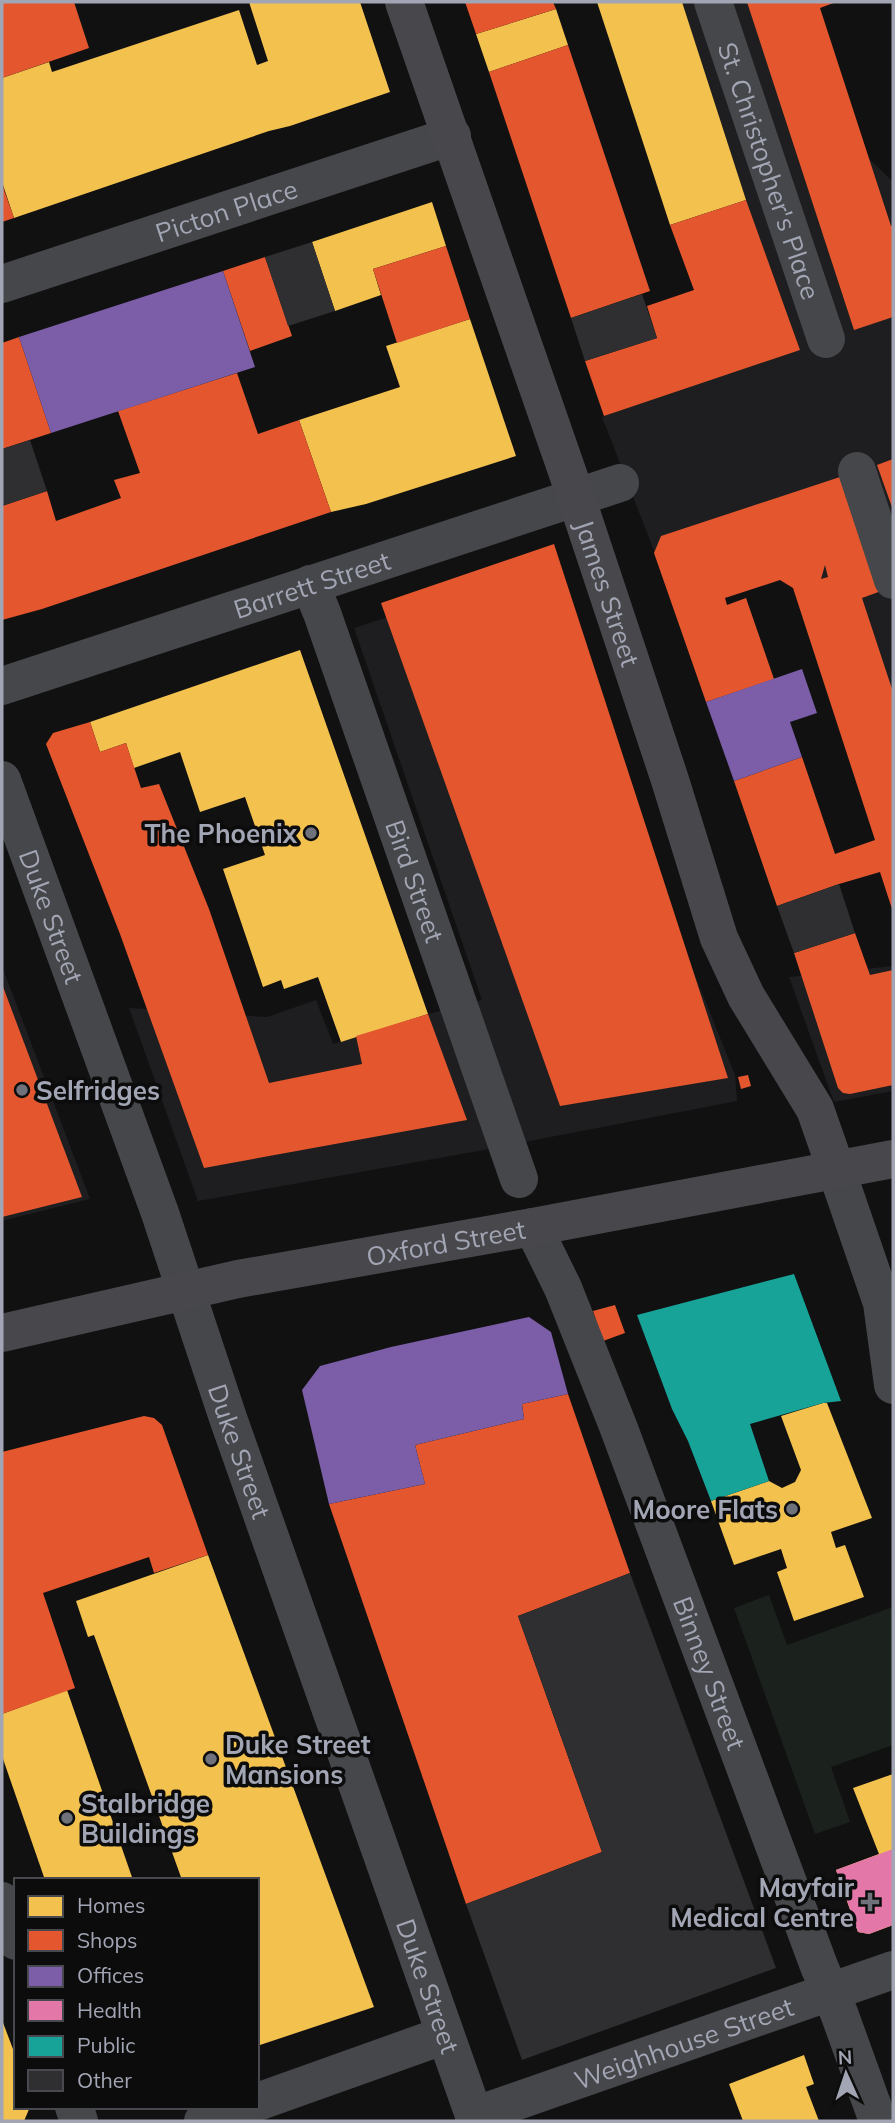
<svg xmlns="http://www.w3.org/2000/svg" width="895" height="2123" font-family="Mulish,sans-serif">
  <style>
    .built { fill: #1e1e20 }
    .green { fill: #1b221d }
    .homes { fill: #f2c14e }
    .shops { fill: #e4572e; fill-rule: evenodd }
    .offices { fill: #7b5ea7 }
    .health { fill: #e377a8 }
    .public { fill: #17a398 }
    .building { fill: #2f2f31 }
    .lines { fill: none; stroke-linecap: round; stroke-linejoin: round }
    .minor { stroke: #46474a; stroke-width: 38 }
    .major { stroke: #48484c; stroke-width: 38 }
    .poi-dot { fill: #6f717b; stroke: #0c0c0d; stroke-width: 2.5 }
    .labels { text-anchor: middle; dominant-baseline: central; stroke-width: 7; stroke-linejoin: round; paint-order: stroke }
    .street-label { font-size: 26px; fill: #a2a5b3; stroke: #0c0c0d }
    .poi-label { font-size: 26px; font-weight: bold; fill: #a2a5b3; stroke: #0c0c0d; text-anchor: end }
  </style>
  <rect width="100%" height="100%" fill="#111112"/>
  <g class="built">
    <path d="M634,2H783L819,109L893,182V795L800,540L665,579L602,417L753,361Z"/>
    <path d="M533,570L735,1075L737,1101L473,1152L198,1201L129,1008L267,1017L316,1000L333,1044L428,1014L482,1000L354,628Z"/>
    <path d="M2,966L90,1199L2,1221Z"/>
    <path d="M893,966V1091L834,1102L789,977Z"/>
  </g>
  <path class="green" d="M769,1595L787,1645L893,1607V1745L831,1767L850,1822L815,1834L734,1608Z"/>
  <g class="homes">
    <path d="M249,2H360L390,92L290,126L269,131L14,218L2,182V78L49,62L52,72L239,10L257,65L268,61Z"/>
    <path d="M597,2H682L746,200L670,225Z"/>
    <path d="M556,9L568,45L489,72L476,34Z"/>
    <path d="M432,202L446,246L373,269L381,295L335,311L312,242Z"/>
    <path d="M470,319L516,456L366,504L331,512L299,420L400,387L386,346Z"/>
    <path d="M300,650L428,1014L341,1042L318,977L284,989L281,980L263,987L223,869L265,855L245,797L200,812L180,752L134,768L126,743L100,752L90,722Z"/>
    <path d="M823,1403H827L872,1518L831,1532L836,1548L845,1545L864,1597L794,1621L777,1572L787,1568L781,1549L734,1565L711,1501L769,1481L782,1488L795,1482L801,1470L781,1416Z"/>
    <path d="M208,1555L374,2007L257,2046V1880H182L94,1635L88,1637L76,1601Z"/>
    <path d="M67,1690L133,1880H45L2,1756V1714Z"/>
    <path d="M893,1774V1925L869,1934L858,1932L836,1870L879,1854L853,1788Z"/>
    <path d="M2,2020L16,2057V2107H30L24,2121H2Z"/>
    <path d="M804,2055L814,2084L806,2087L819,2121H743L729,2084Z"/>
  </g>
  <g class="shops">
    <path d="M2,2H74L89,48L2,78Z"/>
    <path d="M465,2H553L556,9L476,34Z"/>
    <path d="M747,2H836L820,8L891,226H893V317L854,330Z"/>
    <path d="M568,45L650,291L571,318L489,72Z"/>
    <path d="M2,184L14,218L2,222Z"/>
    <path d="M746,200L800,350L604,416L585,361L657,338L647,306L694,290L670,225Z"/>
    <path d="M446,246L470,319L397,343L373,269Z"/>
    <path d="M265,257L292,336L250,351L223,271Z"/>
    <path d="M19,337L51,433L2,449V343Z"/>
    <path d="M237,373L258,434L299,420L331,512L42,609L2,620V506L47,491L56,521L121,498L114,480L140,473L118,411Z"/>
    <path d="M893,459V510L877,465Z"/>
    <path d="M846,475L884,590L862,598L893,692V912L880,872L839,884L777,906L734,781L802,757L835,854L875,840L793,588L780,580L725,598L727,605L746,598L774,679L706,702L654,553L661,536ZM825,565L828,577L821,579Z"/>
    <path d="M554,544L728,1078L560,1106L381,603Z"/>
    <path d="M90,722L100,752L126,743L141,788L159,784L209,909L269,1083L362,1064L356,1036L428,1014L467,1120L204,1168L120,934L46,744L53,733Z"/>
    <path d="M855,933L870,975L893,970V1085L850,1094L843,1093L838,1088L794,953Z"/>
    <path d="M2,984L82,1197L2,1217Z"/>
    <path d="M748,1075L751,1086L741,1089L738,1077Z"/>
    <path d="M615,1305L625,1333L603,1341L593,1311Z"/>
    <path d="M568,1394L630,1573L518,1616L602,1852L466,1904L329,1504L425,1484L415,1445L524,1419L522,1404Z"/>
    <path d="M144,1416L154,1418L162,1425L208,1555L154,1573L149,1557L43,1593L75,1688L2,1714V1452Z"/>
  </g>
  <g class="offices">
    <path d="M223,271L255,367L51,433L19,337Z"/>
    <path d="M802,669L817,713L790,722L802,757L734,781L706,702Z"/>
    <path d="M529,1317L551,1332L568,1394L522,1404L524,1419L415,1445L425,1484L329,1504L302,1390L320,1366L391,1347Z"/>
  </g>
  <path class="health" d="M893,1849V1925L869,1934L858,1932L836,1870Z"/>
  <path class="public" d="M794,1274L841,1401L823,1403L750,1424L769,1481L711,1501L688,1441L672,1409L637,1315Z"/>
  <g class="building">
    <path d="M312,242L335,311L288,326L265,257Z"/>
    <path d="M642,294L657,338L585,361L571,318Z"/>
    <path d="M30,440L47,491L2,506V449Z"/>
    <path d="M839,884L855,933L794,953L777,906Z"/>
    <path d="M630,1573L776,1968L522,2060L466,1904L602,1852L518,1616Z"/>
  </g>
  <g class="lines">
    <g class="minor">
      <path id="s1" d="M713,2L826,339"/>
      <path id="s2" d="M2,284L452,136"/>
      <path d="M857,471L893,580"/>
      <path id="s3" d="M310,584L322,613L519,1179"/>
      <path id="s4" d="M2,686L620,483"/>
      <path id="s5" d="M2,780L160,1213L228,1418L476,2121"/>
      <path d="M836,1169L882,1303L893,1385"/>
      <path id="s6" d="M533,1227L563,1288L618,1426L819,1966L839,2013L878,2121"/>
      <path d="M2,1901L16,1941"/>
      <path d="M257,2102L445,2035"/>
      <path d="M74,2107L79,2121"/>
      <path id="s7" d="M474,2116L893,1970"/>
      <path d="M203,2121L243,2107"/>
    </g>
    <g class="major">
      <path id="s8" d="M404,2L576,497L670,780L719,938L746,996L815,1109L836,1169"/>
      <path id="s9" d="M2,1333L238,1279L533,1227L893,1159"/>
    </g>
  </g>
  <g class="poi-dot">
    <circle cx="311" cy="833" r="7"/>
    <circle cx="22" cy="1090" r="7"/>
    <circle cx="792" cy="1509" r="7"/>
    <circle cx="211" cy="1759" r="7"/>
    <circle cx="67" cy="1818" r="7"/>
    <path d="M866.5 1891.5h7v7h7v7h-7v7h-7v-7h-7v-7h7z"/>
  </g>
  <g class="labels">
    <g class="street-label">
      <text stroke="none"><textPath href="#s1" startOffset="178">St. Christopher's Place</textPath></text>
      <text stroke="none"><textPath href="#s2" startOffset="236">Picton Place</textPath></text>
      <text stroke="none"><textPath href="#s4" startOffset="326">Barrett Street</textPath></text>
      <text stroke="none"><textPath href="#s8" startOffset="625">James Street</textPath></text>
      <text stroke="none"><textPath href="#s3" startOffset="315">Bird Street</textPath></text>
      <text stroke="none"><textPath href="#s5" startOffset="145">Duke Street</textPath></text>
      <text stroke="none"><textPath href="#s9" startOffset="453">Oxford Street</textPath></text>
      <text stroke="none"><textPath href="#s5" startOffset="712">Duke Street</textPath></text>
      <text stroke="none"><textPath href="#s6" startOffset="480">Binney Street</textPath></text>
      <text stroke="none"><textPath href="#s5" startOffset="1279">Duke Street</textPath></text>
      <text stroke="none"><textPath href="#s7" startOffset="222">Weighhouse Street</textPath></text>
    </g>
    <g class="poi-label">
      <text x="297" y="833">The Phoenix</text>
      <text x="36" y="1090" text-anchor="start">Selfridges</text>
      <text x="778" y="1509">Moore Flats</text>
      <text x="225" y="1744" text-anchor="start">Duke Street<tspan x="225" dy="30">Mansions</tspan></text>
      <text x="81" y="1803" text-anchor="start">Stalbridge<tspan x="81" dy="30">Buildings</tspan></text>
      <text x="854" y="1887">Mayfair<tspan x="854" dy="30">Medical Centre</tspan></text>
    </g>
  </g>
  <rect width="895" height="2123" fill="none" stroke="#a2a5b3" stroke-width="7"/>
  <rect x="14" y="1878" width="245" height="231" fill="#0c0c0d" stroke="#48494f" stroke-width="2"/>
  <rect x="28" y="1896" width="35" height="21" fill="#f2c14e" stroke="#48494f" stroke-width="2"/>
  <text x="77" y="1913" font-size="21" fill="#a2a5b3">Homes</text>
  <rect x="28" y="1930" width="35" height="21" fill="#e4572e" stroke="#48494f" stroke-width="2"/>
  <text x="77" y="1948" font-size="21" fill="#a2a5b3">Shops</text>
  <rect x="28" y="1966" width="35" height="21" fill="#7b5ea7" stroke="#48494f" stroke-width="2"/>
  <text x="77" y="1983" font-size="21" fill="#a2a5b3">Offices</text>
  <rect x="28" y="2000" width="35" height="21" fill="#e377a8" stroke="#48494f" stroke-width="2"/>
  <text x="77" y="2018" font-size="21" fill="#a2a5b3">Health</text>
  <rect x="28" y="2036" width="35" height="21" fill="#17a398" stroke="#48494f" stroke-width="2"/>
  <text x="77" y="2053" font-size="21" fill="#a2a5b3">Public</text>
  <rect x="28" y="2070" width="35" height="21" fill="#2f2f31" stroke="#48494f" stroke-width="2"/>
  <text x="77" y="2088" font-size="21" fill="#a2a5b3">Other</text>
  <g transform="translate(846 2074) rotate(357)" stroke="#0c0c0d" stroke-width="5" paint-order="stroke">
  <path d="M0-5L12 26L0 18L-12 26Z" fill="#a2a5b3"/>
  <text y="-10" font-size="19" font-weight="bold" text-anchor="middle" fill="#a2a5b3">N</text>
  </g>
</svg>
